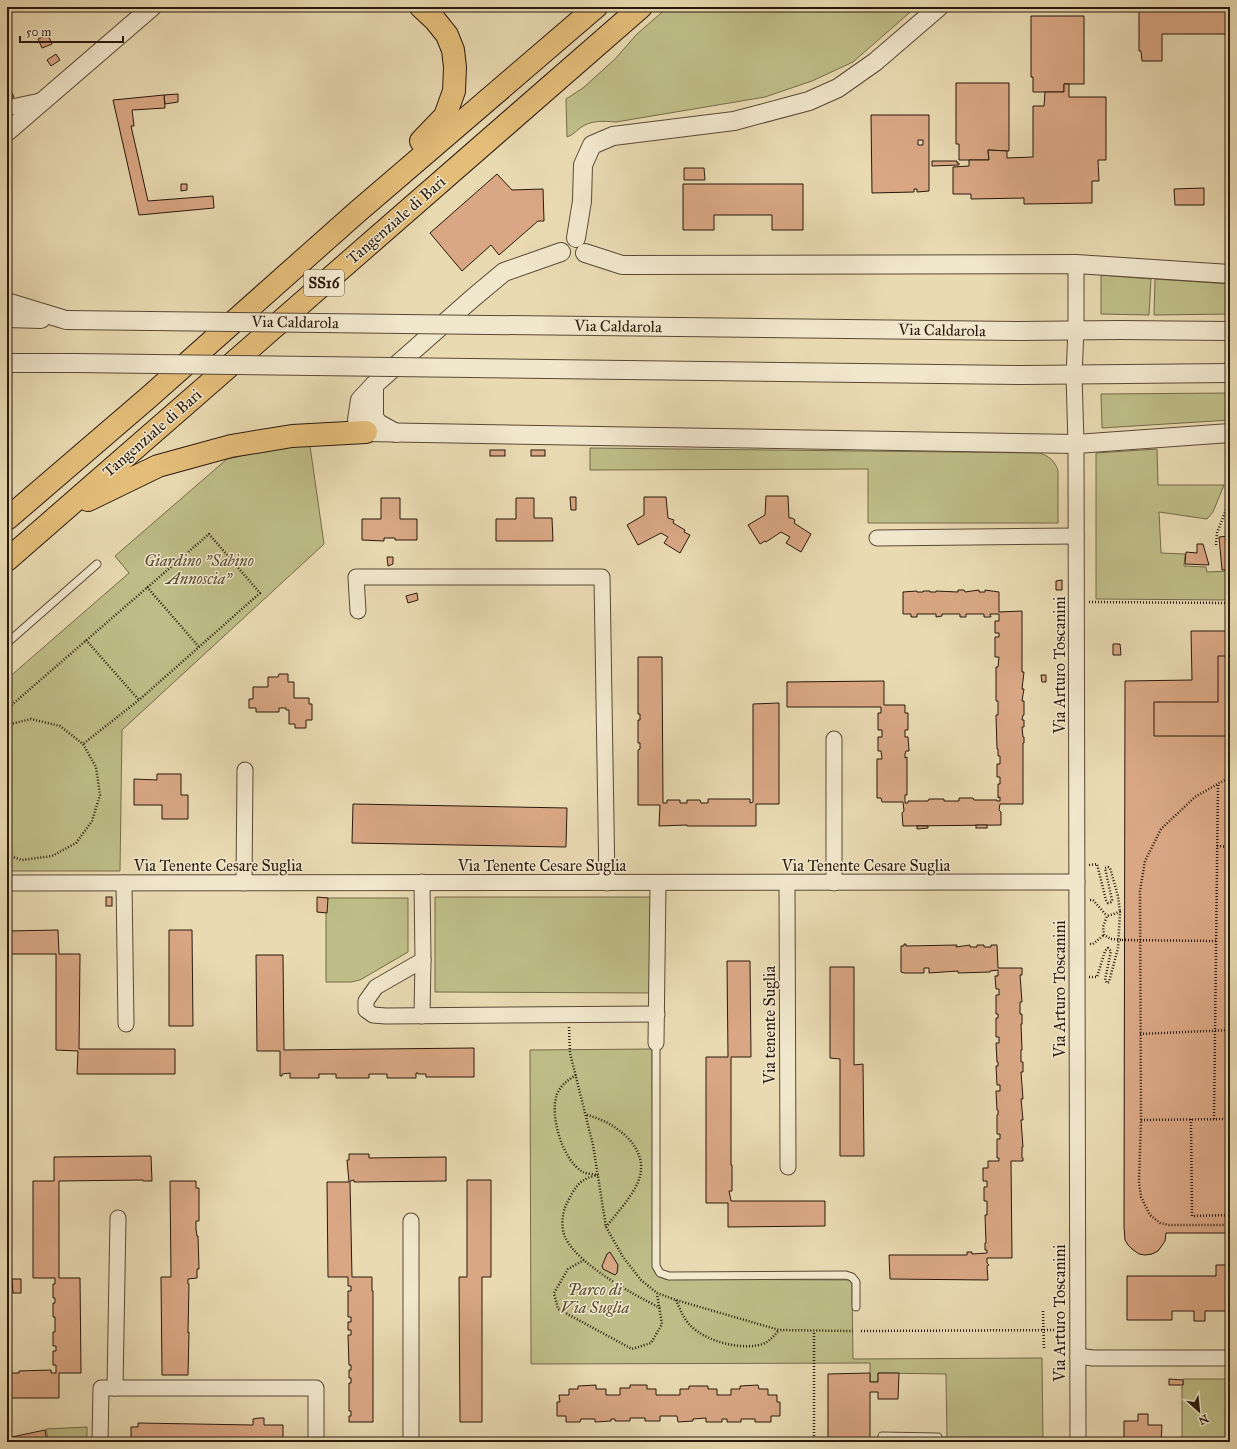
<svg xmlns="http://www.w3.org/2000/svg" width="1237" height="1449" font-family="'IM FELL Great Primer',serif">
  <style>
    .green { fill: #bebd87; stroke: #746b4a }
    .building { fill: #d9a784; stroke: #29190c; fill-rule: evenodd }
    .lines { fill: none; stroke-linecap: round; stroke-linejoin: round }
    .service-casing { stroke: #594936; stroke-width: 9 }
    .minor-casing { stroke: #594936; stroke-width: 17 }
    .tertiary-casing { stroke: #594936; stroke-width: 20 }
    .trunk-casing { stroke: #29190c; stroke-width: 24 }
    .path { stroke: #29190c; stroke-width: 2.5; stroke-dasharray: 1 2; stroke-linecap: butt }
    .service { stroke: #f1e7cd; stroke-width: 7 }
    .minor { stroke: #f1e7cd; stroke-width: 15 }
    .tertiary { stroke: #f1e7cd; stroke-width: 18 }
    .trunk { stroke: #e4bd79; stroke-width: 22 }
    .tertiary-bridge-casing { stroke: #594936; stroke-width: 20; stroke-linecap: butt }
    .path-bridge { stroke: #29190c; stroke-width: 2.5; stroke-dasharray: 1 2; stroke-linecap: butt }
    .tertiary-bridge { stroke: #f1e7cd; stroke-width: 18 }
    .labels { text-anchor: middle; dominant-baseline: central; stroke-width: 3; stroke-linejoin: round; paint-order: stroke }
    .shield { fill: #f1e7cd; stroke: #655746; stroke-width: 1 }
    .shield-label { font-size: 15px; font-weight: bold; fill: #29190c }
    .street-label { font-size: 16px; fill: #29190c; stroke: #f1e7cd }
    .park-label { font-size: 16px; font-style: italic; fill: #564a31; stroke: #f1e7cd }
  </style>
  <rect width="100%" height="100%" fill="#e9dab2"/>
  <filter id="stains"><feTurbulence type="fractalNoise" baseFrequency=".005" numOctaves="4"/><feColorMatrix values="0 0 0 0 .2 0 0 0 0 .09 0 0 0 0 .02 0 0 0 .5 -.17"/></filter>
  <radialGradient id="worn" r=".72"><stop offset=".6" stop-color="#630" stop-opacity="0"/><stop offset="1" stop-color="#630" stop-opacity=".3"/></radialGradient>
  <g class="green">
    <path d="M668,7H916L853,62L812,81L765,97L616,122C603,121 591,120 580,128C575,132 573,135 567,137L566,99L583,88L615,59L637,34Z"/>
    <path d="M1101,275L1151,279L1149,315L1101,314Z"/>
    <path d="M1155,279L1230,284V314L1154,315Z"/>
    <path d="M1230,393V420L1102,428L1101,394Z"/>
    <path d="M310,446L324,544L122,730L120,871H7V679L129,573L115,556L227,459L281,447Z"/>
    <path d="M590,448L1040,453C1050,457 1055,461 1058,471V523H868V469L590,470Z"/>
    <path d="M1157,449L1158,485H1224L1213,512L1207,519L1159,512L1161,553L1185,554L1184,566L1206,567L1207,572L1230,571V600L1096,599V453Z"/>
    <path d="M435,897H651L655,993L435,992Z"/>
    <path d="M326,898H408V952L360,980L351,982H326Z"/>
    <rect x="7" y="1002" width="2" height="421"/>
    <path d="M652,1049L653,1265C653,1273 658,1277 665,1279L849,1280L852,1284L853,1359L1042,1358L1043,1442H947L946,1374L878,1373V1382H870V1363L531,1364L530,1050Z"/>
    <path d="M1183,1379H1230V1442H1182V1386L1183,1385Z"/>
    <path d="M87,1427V1442H49L46,1429Z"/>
  </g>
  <g class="building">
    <path d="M1139,7H1230V34H1162V61H1142L1141,51H1139Z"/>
    <path d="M1031,16H1084V84H1064V92H1033V77H1031Z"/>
    <path d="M48,35L52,44L42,48L38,39Z"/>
    <path d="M56,54L60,60L51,66L47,60Z"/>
    <path d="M7,83L14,97L7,98Z"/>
    <path d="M956,83H1009V151L988,150L989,160H959V144H956Z"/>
    <path d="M1064,84H1069V97H1106V160H1098L1099,181H1092V203L1024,204V198L971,199V194H953V167L969,166V160H989L988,150L1007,151V158L1033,157V106H1044L1045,92H1064Z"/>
    <path d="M178,94V102L165,104L164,95Z"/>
    <path d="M164,95L165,108L132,110L134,126H131L148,201L213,196L214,208L139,215L113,100Z"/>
    <path d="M871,115H929V191L917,192V189H914V192L872,193ZM918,140H923V145H918Z"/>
    <path d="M932,161H957V163H959V165L932,166Z"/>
    <path d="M684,168H704L705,180H684Z"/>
    <path d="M497,174L512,190L543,189L544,221H538L499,255L491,245L462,271L430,233Z"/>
    <path d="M181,184H187V190L181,191Z"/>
    <path d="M683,184H803V230H772V215H714V230H683Z"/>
    <path d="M1204,188V205H1175L1174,189Z"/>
    <rect x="490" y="450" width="15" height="6"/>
    <rect x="531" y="450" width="14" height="6"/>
    <path d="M766,496H788L789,518H792L795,520L794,523L811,534L801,552L786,543L790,537L781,532L766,542L765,541L760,544L748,525L765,515Z"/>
    <path d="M570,497H576V510H571Z"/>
    <path d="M644,497H666L668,518L674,520L673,523L685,530L684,532L690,535L680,553L664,543L668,537L661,533L638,545L627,525L644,515Z"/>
    <path d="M381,498H400V519H417V540H395V538H384V541L362,540V519H381Z"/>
    <path d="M516,498H534V518H552L553,541H496V519H516Z"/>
    <path d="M1230,536V569L1222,570L1219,537Z"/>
    <path d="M1197,544H1203L1209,565L1185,564L1186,552L1197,553Z"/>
    <path d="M387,557H393V564L388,566Z"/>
    <path d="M1062,580V590H1056V581Z"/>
    <path d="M958,590H964L965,592L979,590V592H985V590L999,592V612L1022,611V672H1024L1022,689H1024L1022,701H1024V715H1023L1022,720H1024V727H1022L1023,737H1024V743H1023V804H1000L999,810L1001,812V825L903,826L902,813L904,811L903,802H882L881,798H877V759H882L881,751H878V737H882V730H878V713H881V707H787V682L884,681V705H905V713H908V730H905V737H908L909,751H906L905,754V758L907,757V795H905V803H908V801H928L929,799H944V801H959V798H973L974,800H997V801H1000V797L998,798V784H1000V777H997V764H1000V756H998V749H997L996,715H998V701H996V667H998L999,657H995V637H999V633H995V621H999V614H990L991,617H984V614H966V617H960V614H942V616L936,617V614H917V617H911V614H903V592L917,591V592H923V591H930V592H936V591L958,592Z"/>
    <path d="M417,593L418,600L408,603L406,596Z"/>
    <path d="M1191,631H1230V1233H1166L1165,1241L1158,1251L1152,1254L1145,1255L1139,1254L1132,1249L1128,1245L1125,1240L1124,1227L1125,681L1192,680Z"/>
    <path d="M1113,644H1120L1121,655H1113Z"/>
    <path d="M1218,656H1230V736H1154V702H1218Z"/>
    <path d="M638,657H662L663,803H667V800H680V803H687V800H700L701,803H708V799H750V803L753,802V704L779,703V804H756V826H687V825L659,826L660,805H638V750L640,749V743H638V720H640V714H638Z"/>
    <path d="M279,674H288V682H294V698H309V704H312V720H306V728H295V724H289V710H286V708H279V712H256V708H249V699H253V687H268V677H278Z"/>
    <path d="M1041,675H1046V682H1042Z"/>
    <path d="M157,774H181V795H188V819H162V805H134V779L157,780Z"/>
    <path d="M353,804L567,808L566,847L352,843Z"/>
    <rect x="976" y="825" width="11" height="3"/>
    <path d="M917,826H928V828L917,829Z"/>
    <rect x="106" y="897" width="6" height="9"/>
    <path d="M317,897L328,898L327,913L317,912Z"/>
    <path d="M58,930L59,954H80L79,1049H175V1074H77L78,1051L56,1050V954H10L11,955H7V931Z"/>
    <path d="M169,930H192L193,1026H169Z"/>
    <path d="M904,944H906V946L957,945L956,947L970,945V947H977V945H984V947H991V945H997L998,968H1022V975H1020L1022,1002H1020V1014H1022V1024H1021L1022,1050H1021V1062H1023V1072H1021L1023,1099H1021L1023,1120H1021L1023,1147H1022V1158H1023V1161H1011L1012,1258H987V1263L989,1265L987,1266L988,1280L890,1279L889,1255H967V1252H972V1254L987,1253V1250H985V1243H986L985,1215H987V1201H984V1187H987V1181H983V1168H988V1161H999V1158H997V1139H1000V1134H997V1115H998V1110H997L996,1091H1000V1085H997L996,1066H998V1062H997L996,1043H999V1037H996V1018H998V1014H996V995H999V989H996L995,976H998V970L990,971V972L958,973V971L929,973V968H924V973H904L901,972V946H904Z"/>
    <path d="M256,955H283L284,1050L474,1048V1077H426V1074H418V1073H416V1078H387V1074H369V1078H336V1074H319V1078H290V1073L282,1074V1076H280V1051H257Z"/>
    <path d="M727,961H750L751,1057H731V1165H732V1191H729L731,1201H825V1226L728,1227V1203H706V1057H728Z"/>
    <path d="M830,967H854V1065L863,1064L864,1156H840V1059L830,1058Z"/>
    <path d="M349,1154H369V1158L446,1157V1181L354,1182V1180L350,1181L352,1277H372V1291H373V1422H349V1416H351V1411H349V1383H351V1378H349V1370H351V1365H349L348,1335H351V1330H348V1322H351V1317H348V1291H351V1286H348V1277H328L327,1182H349L347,1160H349Z"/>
    <path d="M151,1156L152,1181H143V1180L59,1181V1278H80L81,1373H59V1398H11V1373H19V1371L51,1370V1373H56V1365H53V1351H56V1346H53V1332H55V1317H53V1303H55V1298H53V1284H55V1278H33V1181H54V1157Z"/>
    <path d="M467,1180H491V1277H482V1422H460L459,1277H467Z"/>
    <path d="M170,1181H196V1188H199V1221H196V1229L197,1236H198L199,1269H197V1278L188,1279V1284H189L188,1333L189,1332L188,1375H162L161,1277H171Z"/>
    <path d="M610,1252L618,1265L617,1273L615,1275L603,1269L602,1266L607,1254Z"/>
    <path d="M1216,1265H1230V1311H1205V1321H1194V1311H1172V1320H1127V1276H1216Z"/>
    <path d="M12,1279H21V1293H13Z"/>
    <path d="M870,1373V1382H878V1373H899L898,1399H878V1392H870V1442H828V1374Z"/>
    <path d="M1169,1379L1183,1380V1385H1169Z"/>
    <path d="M596,1385V1389H606V1395H620V1388H630V1385H647V1389H656V1395H680V1389H689V1386H708V1389H717V1395H731V1389H740V1386L758,1385L759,1389H768V1395H777V1402H780V1416H771V1422H755V1419H741V1422H727V1419H722V1422H706V1418L693,1419V1421L678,1422L677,1416H660V1421H645V1418H630V1421H615V1419H611V1421L595,1422V1419H581L580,1422H566V1416H557V1402H560L559,1395H569V1389H578V1386Z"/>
    <path d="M1138,1414H1148V1425H1162L1161,1442H1124V1421H1138Z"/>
    <path d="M259,1418H264V1425H283V1442H131V1427H138V1423L253,1425V1419Z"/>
    <path d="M45,1430L47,1442H7V1438Z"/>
  </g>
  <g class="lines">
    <g class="service-casing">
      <g id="service">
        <path d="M7,643L97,564"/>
        <path d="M656,1043V1266L660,1273L669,1276L846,1275L852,1277L856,1282V1307"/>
        <path d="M882,1436L938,1437V1442"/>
      </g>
    </g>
    <g class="minor-casing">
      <g id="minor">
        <path d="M7,108L45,100"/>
        <path d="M1076,264V330L1074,375L1076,444L1078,1442"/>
        <path d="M877,538L1076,536"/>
        <path d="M358,611L356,577H602L607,883"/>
        <path d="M422,882L423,960L376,987L366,1001V1010L373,1015L386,1016L657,1014"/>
        <path d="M7,883L1077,882"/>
        <path d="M124,883L126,1024"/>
        <path d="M244,883L245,770"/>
        <path d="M787,883L788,1167"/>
        <path d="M834,883V739"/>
        <path d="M422,1016L423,960"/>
        <path d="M656,1043L658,883"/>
        <path d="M411,1221V1442"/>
        <path d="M1078,1356L1093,1358H1230"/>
        <path d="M115,1388L118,1218"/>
        <path d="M100,1442L101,1388H316V1442"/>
      </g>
    </g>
    <g class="tertiary-casing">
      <g id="tertiary">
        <path d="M7,132L152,7"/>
        <path d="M576,238L582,201L583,165L592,145L613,136L734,121L809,101L838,88L875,62L939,7"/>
        <path d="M561,252L504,272L474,297L374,385L360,400L357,420L366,432L1076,444L1230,433"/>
        <path d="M585,253L622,265L1076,264L1230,274"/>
        <path d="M7,302L66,320"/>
        <path d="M7,318L41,319"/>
        <path d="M1018,331L1120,330L1230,331"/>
        <path d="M7,363H74"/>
        <path d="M1022,375L1230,373"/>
        <path d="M374,385V417L378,423L396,433"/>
      </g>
    </g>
    <g class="trunk-casing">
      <g id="trunk">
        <path d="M421,7L435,20L447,35L453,50L455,67L454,91L445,116L421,141"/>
        <path d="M88,500L158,466L231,446L292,436L366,432"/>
        <path d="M7,519L149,397L356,213L596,7"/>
        <path d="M7,560L641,7"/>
      </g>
    </g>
    <g class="path">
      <path d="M1216,545L1217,533L1230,499"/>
      <path d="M147,587L199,647"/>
      <path d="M1089,602L1230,603"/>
      <path d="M86,640L139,700"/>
      <path d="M7,709L209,534L260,593L139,700L83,744"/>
      <path d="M7,725L31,719L60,726L83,744L96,767L100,795L92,821L76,843L52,856L22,860L7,855"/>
      <path d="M1230,777L1195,797L1161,829L1145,861L1140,891L1141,1120L1139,1182L1141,1197L1150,1215L1160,1223L1169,1225H1230"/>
      <path d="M1217,846L1230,847"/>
      <path d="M1089,865L1097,864L1106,900L1108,903L1111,902L1112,900L1105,868L1108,867L1110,868L1118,896L1120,912"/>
      <path d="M1090,900H1093L1107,916"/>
      <path d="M1122,940L1216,941"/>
      <path d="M1090,944H1093L1104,935"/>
      <path d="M1089,977H1097L1105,951L1108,948L1111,951L1105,980L1107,983L1109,982L1118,948L1120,912L1107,916L1103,927L1104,935L1111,939"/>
      <path d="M569,1027L570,1053L593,1145L606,1227L623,1257L641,1280L657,1293L676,1300L779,1330L853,1331"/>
      <path d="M1140,1034L1230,1030"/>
      <path d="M576,1075C568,1080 561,1085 557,1094C549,1116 563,1161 583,1172C587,1174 593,1174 598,1175"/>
      <path d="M587,1115C615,1122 652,1148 638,1182C631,1198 617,1213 606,1227"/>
      <path d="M1191,1119L1192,1216L1230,1215"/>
      <path d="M1214,1119L1218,784"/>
      <path d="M1141,1120L1230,1119"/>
      <path d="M598,1175C594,1176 588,1177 584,1180C576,1184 570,1197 566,1205C562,1214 561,1228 565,1237C578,1265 633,1294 660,1308"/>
      <path d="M584,1260L568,1269L554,1293L558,1309L632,1349L651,1343L662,1324L657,1294"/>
      <path d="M676,1300C681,1312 686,1324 697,1331C713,1343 743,1350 763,1344C770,1341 774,1336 779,1330"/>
      <path d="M1043,1311L1044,1350"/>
      <path d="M861,1331L1064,1330"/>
      <path d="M814,1442V1331"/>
    </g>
    <use href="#service" class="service"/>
    <use href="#minor" class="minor"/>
    <use href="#tertiary" class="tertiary"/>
    <use href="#trunk" class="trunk"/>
    <g class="tertiary-bridge-casing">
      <g id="tertiary-bridge">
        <path d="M66,320L1018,331"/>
        <path d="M74,363L1022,375"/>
      </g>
    </g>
    <path class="path-bridge" d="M1111,939L1122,940"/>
    <use href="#tertiary-bridge" class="tertiary-bridge"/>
  </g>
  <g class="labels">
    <rect class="shield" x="304" y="270" width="40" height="26" rx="3"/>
    <g class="shield-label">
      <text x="324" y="283">SS16</text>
    </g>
    <g class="street-label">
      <text transform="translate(396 220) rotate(-41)">Tangenziale di Bari</text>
      <text transform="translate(295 322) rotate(1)">Via Caldarola</text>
      <text transform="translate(618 326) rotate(1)">Via Caldarola</text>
      <text transform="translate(942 330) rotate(1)">Via Caldarola</text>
      <text transform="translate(152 433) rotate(-41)">Tangenziale di Bari</text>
      <text transform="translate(1059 665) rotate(-90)">Via Arturo Toscanini</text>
      <text x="218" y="865">Via Tenente Cesare Suglia</text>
      <text x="542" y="865">Via Tenente Cesare Suglia</text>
      <text x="866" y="865">Via Tenente Cesare Suglia</text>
      <text transform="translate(1059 989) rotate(-90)">Via Arturo Toscanini</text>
      <text transform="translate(769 1025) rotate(-90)">Via tenente Suglia</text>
      <text transform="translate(1059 1313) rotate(-90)">Via Arturo Toscanini</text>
    </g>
    <g class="park-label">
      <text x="199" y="560">Giardino "Sabino<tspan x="199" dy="18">Annoscia"</tspan></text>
      <text x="595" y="1289">Parco di<tspan x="595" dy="18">Via Suglia</tspan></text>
    </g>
  </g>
  <rect width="1237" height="1449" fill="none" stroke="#e9dab2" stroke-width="24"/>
  <rect x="8" y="8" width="1221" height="1433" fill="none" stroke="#29190c" stroke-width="2"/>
  <rect x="12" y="12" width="1213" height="1425" fill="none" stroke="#29190c"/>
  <g transform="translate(1199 1411) rotate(153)" stroke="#f1e7cd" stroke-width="3" paint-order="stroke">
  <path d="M0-3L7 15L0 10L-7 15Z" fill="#29190c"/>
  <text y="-6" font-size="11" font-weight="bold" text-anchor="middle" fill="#29190c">N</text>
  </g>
  <path d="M20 36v6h103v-6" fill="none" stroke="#29190c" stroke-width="2"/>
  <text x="26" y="36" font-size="12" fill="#29190c" stroke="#f1e7cd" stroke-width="3" paint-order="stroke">50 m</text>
  <rect width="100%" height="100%" filter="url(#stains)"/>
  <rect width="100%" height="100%" fill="url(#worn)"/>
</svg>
